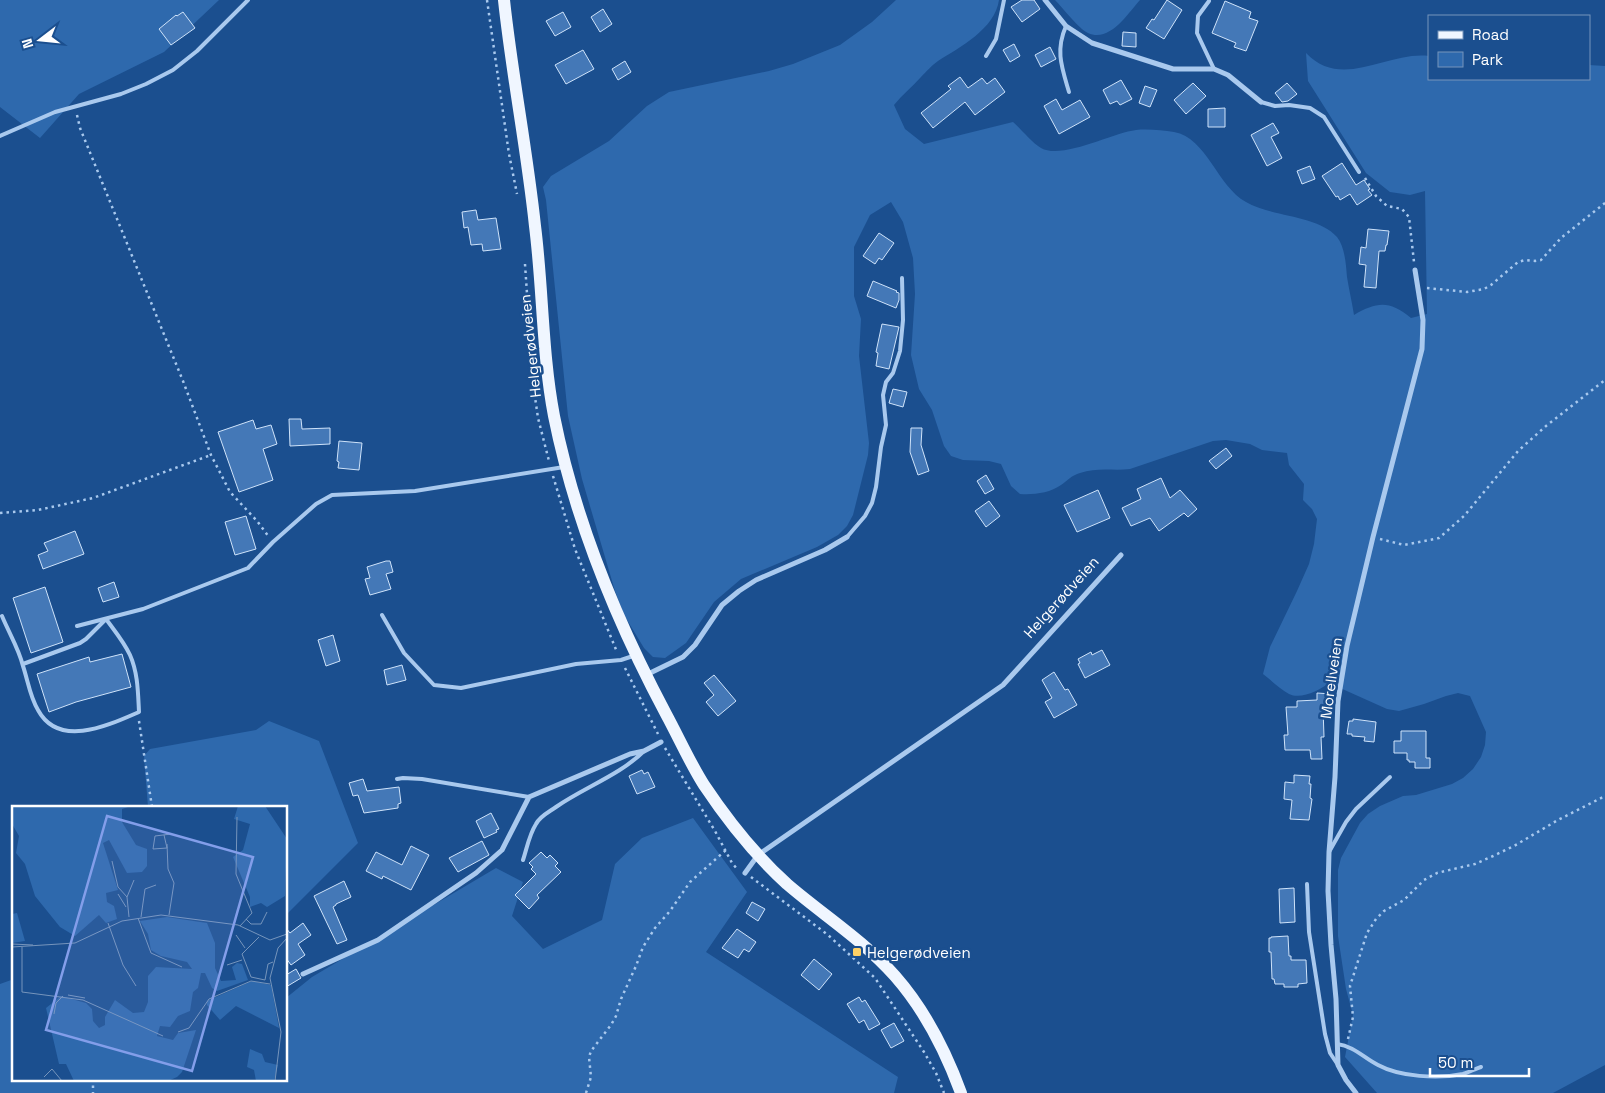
<svg xmlns="http://www.w3.org/2000/svg" width="1605" height="1093" font-family="'Space Grotesk',sans-serif">
  <style>
    .green { fill: #2e69ad }
    .building { fill: #4478b7; stroke: #cfe3fa }
    .lines { fill: none; stroke-linecap: round; stroke-linejoin: round }
    .path { stroke: #a9c9ee; stroke-width: 2.5; stroke-dasharray: 2.5 4; stroke-linecap: butt }
    .lane { stroke: #a9c9ee; stroke-width: 4 }
    .street { stroke: #a9c9ee; stroke-width: 5 }
    .primary { stroke: #f0f6ff; stroke-width: 12 }
    .poi-dot { fill: #ffd166; stroke: #1b4f8f; stroke-width: 2 }
    .labels { text-anchor: middle; dominant-baseline: central; stroke-width: 5; stroke-linejoin: round; paint-order: stroke }
    .street-label { font-size: 15px; fill: #fff; stroke: #1b4f8f }
    .poi-label { font-size: 15px; fill: #fff; stroke: #1b4f8f; text-anchor: start }
    .inset-road { fill: none; stroke: #7695bc; stroke-width: 1 }
    .view { fill: #839eea; fill-opacity: 0.15; stroke: #839eea; stroke-width: 2.5 }
    .inset-edge { fill: none; stroke: #fff; stroke-width: 2.5 }
  </style>
  <rect width="100%" height="100%" fill="#1b4f8f"/>
  <g class="green">
    <path d="M0,0H219L164,52L79,94L40,138L0,107Z"/>
    <path d="M896,0H999C995,29 960,47 938,61C932,65 926,72 921,77C912,87 902,95 894,105L905,129L924,144L1013,122C1022,130 1031,142 1041,148C1062,160 1112,133 1136,130C1147,129 1162,130 1174,132C1207,138 1217,186 1246,202C1271,217 1318,215 1337,237C1345,247 1346,265 1347,277C1349,290 1352,302 1354,315C1377,302 1389,300 1411,318L1427,314L1425,191L1410,195L1390,192L1366,173L1308,81L1306,53C1342,91 1387,51 1429,56V79H1589V65L1605,66V1065L1553,1093H1377L1345,1057L1353,1015L1346,989L1338,936V870L1341,858L1360,823L1368,814L1380,806L1403,796L1416,795L1452,784L1463,778L1473,769L1481,757L1485,745L1486,732L1470,696L1458,693L1446,696L1424,704L1399,711L1387,709L1329,683C1320,690 1301,700 1289,694C1280,689 1271,680 1263,674L1270,647L1297,591L1309,564L1314,544L1317,519L1312,509L1303,500L1304,484L1289,465L1287,453L1262,450L1250,444L1226,440L1213,441L1130,469C1113,471 1097,467 1080,473C1072,475 1067,481 1061,485C1050,493 1033,495 1020,494L1011,486L1001,464L989,461L963,460L951,456L944,446L932,410L919,389L911,355L915,294L913,258L903,222L891,202L870,215L854,247V296L861,319L859,356L869,443L868,455L853,515L847,526L838,535L817,547L741,579L714,602L686,643L665,658L653,657L644,648L624,615L615,591L582,479L568,416L546,200L543,187L551,176L609,141L647,106L669,92L769,71L793,64L840,45L872,22Z"/>
    <path d="M1055,0H1140C1128,13 1110,43 1088,33C1079,29 1063,8 1055,0Z"/>
    <path d="M269,721L319,741L358,843L286,915V807H148L144,756L150,749L256,730Z"/>
    <path d="M693,818L747,892L706,952L898,1077L894,1093H0V984L14,979V1079H286V998L312,977L496,868L523,882L512,916L543,949L602,920L615,864L642,838Z"/>
  </g>
  <g class="building">
    <path d="M1022,0H1034L1040,9L1022,22L1011,7Z"/>
    <path d="M1167,0L1182,10L1164,39L1146,28L1152,19L1154,20Z"/>
    <path d="M1225,1L1251,12L1249,18L1258,21L1246,51L1234,47L1236,43L1212,33Z"/>
    <path d="M603,9L612,24L600,32L591,17Z"/>
    <path d="M183,12L195,28L171,45L159,29L176,15L177,16Z"/>
    <path d="M563,12L571,27L555,36L546,21Z"/>
    <path d="M1123,32L1136,33V47L1122,46Z"/>
    <path d="M1014,44L1020,56L1010,62L1003,50Z"/>
    <path d="M1050,47L1056,59L1041,67L1035,55Z"/>
    <path d="M583,50L594,69L566,84L555,65Z"/>
    <path d="M625,61L631,72L618,80L612,69Z"/>
    <path d="M960,77L968,88L982,78L987,84L995,78L1005,92L975,115L965,102L933,128L921,113L951,89L948,86Z"/>
    <path d="M1121,80L1132,99L1120,105L1117,101L1110,104L1103,90Z"/>
    <path d="M1193,83L1206,96L1186,114L1174,100Z"/>
    <path d="M1287,83L1297,94L1288,101L1282,102L1275,93Z"/>
    <path d="M1145,86L1157,90L1150,107L1139,103Z"/>
    <path d="M1056,99L1062,110L1080,100L1090,117L1059,134L1044,106Z"/>
    <path d="M1225,108V127H1208V109Z"/>
    <path d="M1273,123L1279,133L1271,137L1282,158L1267,166L1251,135Z"/>
    <path d="M1342,163L1356,185L1364,180L1370,189L1368,190L1372,195L1357,205L1350,194L1340,200L1338,196L1336,197L1322,176Z"/>
    <path d="M1310,166L1315,179L1302,184L1297,171Z"/>
    <path d="M476,210L478,220L496,218L501,249L483,251L482,244L471,245L468,227L464,228L462,212Z"/>
    <path d="M1368,229L1389,231L1387,245H1386L1385,251H1379L1376,288L1364,287L1366,265L1359,264L1361,247L1366,248Z"/>
    <path d="M879,233L894,243L882,260L879,258L875,264L863,256Z"/>
    <path d="M873,281L897,291L896,292L899,293V300L896,308L867,296Z"/>
    <path d="M882,324L899,327L889,369L876,366L878,353L876,352Z"/>
    <path d="M893,389L907,392L903,407L889,403Z"/>
    <path d="M289,419H301L302,429L330,428V444L290,446Z"/>
    <path d="M253,420L256,429L271,425L277,444L263,449L273,480L239,492L218,432Z"/>
    <path d="M911,428H922L921,445L929,471L918,475L910,452Z"/>
    <path d="M339,441L362,443L359,470L338,468L339,462L337,461Z"/>
    <path d="M1226,448L1232,456L1216,469L1209,461Z"/>
    <path d="M986,475L994,489L985,494L977,481Z"/>
    <path d="M1161,478L1170,498L1180,490L1197,509L1188,517L1184,513L1159,531L1150,518L1131,526L1122,508L1141,499L1137,489Z"/>
    <path d="M1098,490L1110,518L1077,532L1064,505Z"/>
    <path d="M989,501L1000,516L986,527L975,511Z"/>
    <path d="M246,516L256,549L235,555L225,522Z"/>
    <path d="M75,531L84,554L43,569L38,555L48,551L44,543Z"/>
    <path d="M386,561H390L393,572L386,574L391,589L370,595L365,579L370,578L367,567Z"/>
    <path d="M114,582L119,597L103,602L98,588Z"/>
    <path d="M45,587L63,642L31,653L13,598Z"/>
    <path d="M333,635L340,661L326,666L318,640Z"/>
    <path d="M1102,650L1110,665L1085,678L1078,664L1080,663L1078,659L1091,652L1092,655Z"/>
    <path d="M122,654L131,687L76,702L49,712L37,674L89,657L90,662Z"/>
    <path d="M402,665L406,680L387,685L384,670Z"/>
    <path d="M1054,672L1065,690L1068,689L1077,705L1054,718L1045,702L1052,698L1042,680Z"/>
    <path d="M714,675L736,701L718,716L706,702L714,695L704,683Z"/>
    <path d="M1317,693L1332,694V708H1323L1324,737H1321L1322,759H1311L1310,750H1285L1284,735H1288L1286,707H1297V701L1317,700Z"/>
    <path d="M1353,719L1376,722L1374,742L1364,741L1365,737L1352,736V734H1347L1349,721H1353Z"/>
    <path d="M1401,731H1426V758H1430V768H1415V762H1409V760H1407V753H1394V741H1401Z"/>
    <path d="M642,770L644,774L648,772L655,787L637,794L629,776Z"/>
    <path d="M1294,775L1310,776L1309,784H1311L1310,798L1312,799L1309,820L1290,819L1292,800L1284,799L1285,782L1294,783Z"/>
    <path d="M363,779L367,791L399,787L401,803L398,804V808L364,813L358,795L353,796L349,783Z"/>
    <path d="M491,813L499,829L496,830L497,832L484,838L476,821Z"/>
    <path d="M482,841L489,855L458,872L449,858Z"/>
    <path d="M411,846L429,855L411,890L383,876L382,879L366,871L376,852L402,865Z"/>
    <path d="M541,852L547,858L550,855L558,863L555,866L561,872L537,895L539,898L529,909L515,895L536,874L531,869L533,867L529,863Z"/>
    <path d="M344,881L351,897L336,904V905L333,907L347,940L337,944L314,896Z"/>
    <path d="M1294,888L1295,922L1280,923L1279,889Z"/>
    <path d="M752,902L765,909L758,921L746,913Z"/>
    <path d="M303,923L311,935L298,944L305,955L291,965L286,958V928L290,933Z"/>
    <path d="M737,929L756,942L749,952L744,949L738,958L722,948Z"/>
    <path d="M1288,936L1289,956H1291V960H1306L1307,983L1298,984V987H1284V984H1275L1274,979H1272L1271,952H1269V938H1271V937Z"/>
    <path d="M814,959L832,974L819,990L801,975Z"/>
    <path d="M296,969L301,978L286,987V975Z"/>
    <path d="M859,997L862,1002L865,1000L880,1024L869,1030L864,1020L859,1023L847,1004Z"/>
    <path d="M894,1023L904,1041L891,1048L881,1030Z"/>
  </g>
  <g class="lines">
    <g class="path">
      <path d="M487,0L509,154L517,194"/>
      <path d="M77,115L80,128L183,381L211,455L230,492L257,521L269,537"/>
      <path d="M1365,178L1376,196L1387,206L1402,209L1409,217L1414,262"/>
      <path d="M525,264L533,383L538,418L549,461"/>
      <path d="M1427,288L1467,292L1484,289L1491,285L1518,262L1525,260L1535,261L1541,260L1561,238L1605,203"/>
      <path d="M553,476L575,549L617,652"/>
      <path d="M0,513L38,510L93,498L211,455"/>
      <path d="M1380,539L1404,545L1439,538L1464,516L1518,451L1546,426L1605,380"/>
      <path d="M625,668L658,734"/>
      <path d="M139,721L152,807"/>
      <path d="M665,748L715,831L732,863L738,870"/>
      <path d="M751,877L828,935L875,978L924,1052L936,1073L944,1093"/>
      <path d="M1348,1039L1353,1017L1350,986L1367,933L1376,919L1384,911L1404,900L1424,880L1437,873L1475,864L1493,856L1514,846L1558,820L1605,796"/>
      <path d="M93,1079V1093"/>
      <path d="M586,1093L591,1077L589,1057L591,1051L611,1025L616,1016L621,999L636,966L643,947L655,928L670,911L690,882L726,850"/>
    </g>
    <g class="lane">
      <path d="M1209,1L1198,16L1197,33L1214,69"/>
      <path d="M1066,26C1055,51 1062,68 1069,92"/>
      <path d="M986,56L996,39L1004,0"/>
      <path d="M1261,102L1275,106L1289,105L1310,108L1324,117L1359,172"/>
      <path d="M0,136L55,112L121,94L146,84L173,70L197,51L248,0"/>
      <path d="M847,537L865,516L872,503L876,487L881,447L886,425L883,395L886,382L893,373L900,351L903,320L902,278"/>
      <path d="M382,615L404,653L434,685L461,688L576,664L621,660L633,656"/>
      <path d="M2,616C9,633 19,649 23,666C28,681 30,697 38,710C59,749 109,725 139,712C138,693 138,673 130,655C124,642 114,630 106,619L86,639L80,643L23,664"/>
      <path d="M77,626L143,609L248,568L273,542L316,504L332,495L415,491L564,467"/>
      <path d="M397,779L403,778L422,779L529,797"/>
      <path d="M1329,852L1346,822L1356,809L1390,777"/>
      <path d="M523,860C527,848 529,835 536,824C540,816 549,812 556,807C585,787 620,775 644,751"/>
      <path d="M1307,884L1309,932L1325,1034L1330,1053L1338,1065"/>
      <path d="M1337,1044C1354,1046 1364,1058 1378,1065C1400,1077 1438,1079 1463,1074C1469,1072 1475,1069 1481,1067"/>
    </g>
    <g class="street">
      <path d="M1045,0L1066,26L1092,43L1173,69H1214L1228,75L1261,102"/>
      <path d="M646,675L683,657L695,645L722,605L739,591L756,580L825,550L847,537"/>
      <path d="M745,873L758,855L1003,685L1121,555"/>
      <path d="M303,974L378,940L476,873L502,850L529,797L630,754L644,751L661,742"/>
      <path d="M1356,1093L1346,1080L1338,1065L1336,999L1331,945L1328,891L1329,852L1335,777L1338,701L1347,646L1373,537L1422,349L1423,320L1415,270"/>
    </g>
    <path class="primary" d="M504,0C512,75 527,150 535,226C543,289 542,353 554,416C575,521 616,620 666,714C679,738 690,763 704,785C728,821 755,855 787,884C823,915 863,940 895,976C924,1009 946,1052 961,1093"/>
  </g>
  <rect class="poi-dot" x="852" y="947" width="10" height="10" rx="2.5"/>
  <g class="labels">
    <g class="street-label">
      <text transform="translate(530 346) rotate(-96)">Helgerødveien</text>
      <text transform="translate(1061 597) rotate(-48)">Helgerødveien</text>
      <text transform="translate(1331 678) rotate(-82)">Morellveien</text>
    </g>
    <g class="poi-label">
      <text x="867" y="952">Helgerødveien</text>
    </g>
  </g>
  <g transform="translate(12 806)">
    <rect width="275" height="275" fill="#1b4f8f"/>
    <path d="M0,0H119L110,3V16L124,39L135,43V60L130,66L115,67L97,34L91,37L106,84L94,87L95,96L102,100L105,113L94,117L87,109L63,130L48,121L23,90L13,58L4,47L7,30L0,18ZM226,0H253L275,33L273,90L255,101L249,97L238,101V91L221,51L231,44L238,18L222,13ZM5,107L13,135L0,137V108ZM155,111L195,117L203,137V162L209,175L224,174L220,161L225,157L230,158L236,174L205,185L200,182L193,167H189L186,182L181,186L178,205L166,210L158,221L148,220L145,230L161,234L166,227L184,224L170,266L165,271L156,275H62L54,258H47L34,202L49,190L74,197L80,203L81,215L87,222L93,219V211L103,194L121,207L132,206L136,196V170L144,161L180,163L175,156L149,150L139,144L136,128L128,115ZM240,175L259,179L267,222L224,200L208,214L195,199V195ZM238,243L250,248L253,256L266,259L262,275H244L242,264L235,261Z" fill="#2e69ad"/>
    <path class="inset-road" d="M225,11L224,68L240,107L228,120M152,29L155,42L141,43L143,30L159,28M155,38L156,63L162,77L157,109M100,55L106,81L115,91L117,111M106,88L114,101M115,91L122,74M129,111L133,83L144,79M126,112L139,147L170,161M234,113L239,118H249L255,106M96,117L111,159L124,180M224,129L233,142M247,131L230,148L239,171L253,174L256,158L261,156M0,138L21,139M0,141L63,137L110,115L149,109L226,119L258,134L275,128M10,141V186L71,194L151,230M215,159L230,154M56,189L73,192M42,208L44,197L51,190M166,226L177,222L197,193L239,175L258,178M32,271L40,263L50,275M263,275L269,226L258,172L266,142L275,132"/>
    <path class="view" d="M95,10L241,51L180,265L34,224Z"/>
    <rect width="275" height="275" class="inset-edge"/>
  </g>
  <rect x="1428" y="15" width="162" height="65" fill="#1b4f8f" stroke="#7695bc"/>
  <rect x="1438" y="31" width="25" height="8" fill="#f0f6ff" stroke="#7695bc"/>
  <text x="1472" y="40" font-size="15" fill="#ffffff">Road</text>
  <rect x="1438" y="52" width="25" height="15" fill="#2e69ad" stroke="#7695bc"/>
  <text x="1472" y="65" font-size="15" fill="#ffffff">Park</text>
  <g transform="translate(40 40) rotate(254)" stroke="#1b4f8f" stroke-width="4" paint-order="stroke">
  <path d="M0-4L9 19L0 12L-9 19Z" fill="#ffffff"/>
  <text y="-8" font-size="14" font-weight="bold" text-anchor="middle" fill="#ffffff">N</text>
  </g>
  <path d="M1430 1068v8h99v-8" fill="none" stroke="#ffffff" stroke-width="2.5"/>
  <text x="1438" y="1068" font-size="15" fill="#ffffff" stroke="#1b4f8f" stroke-width="4" paint-order="stroke">50 m</text>
</svg>
